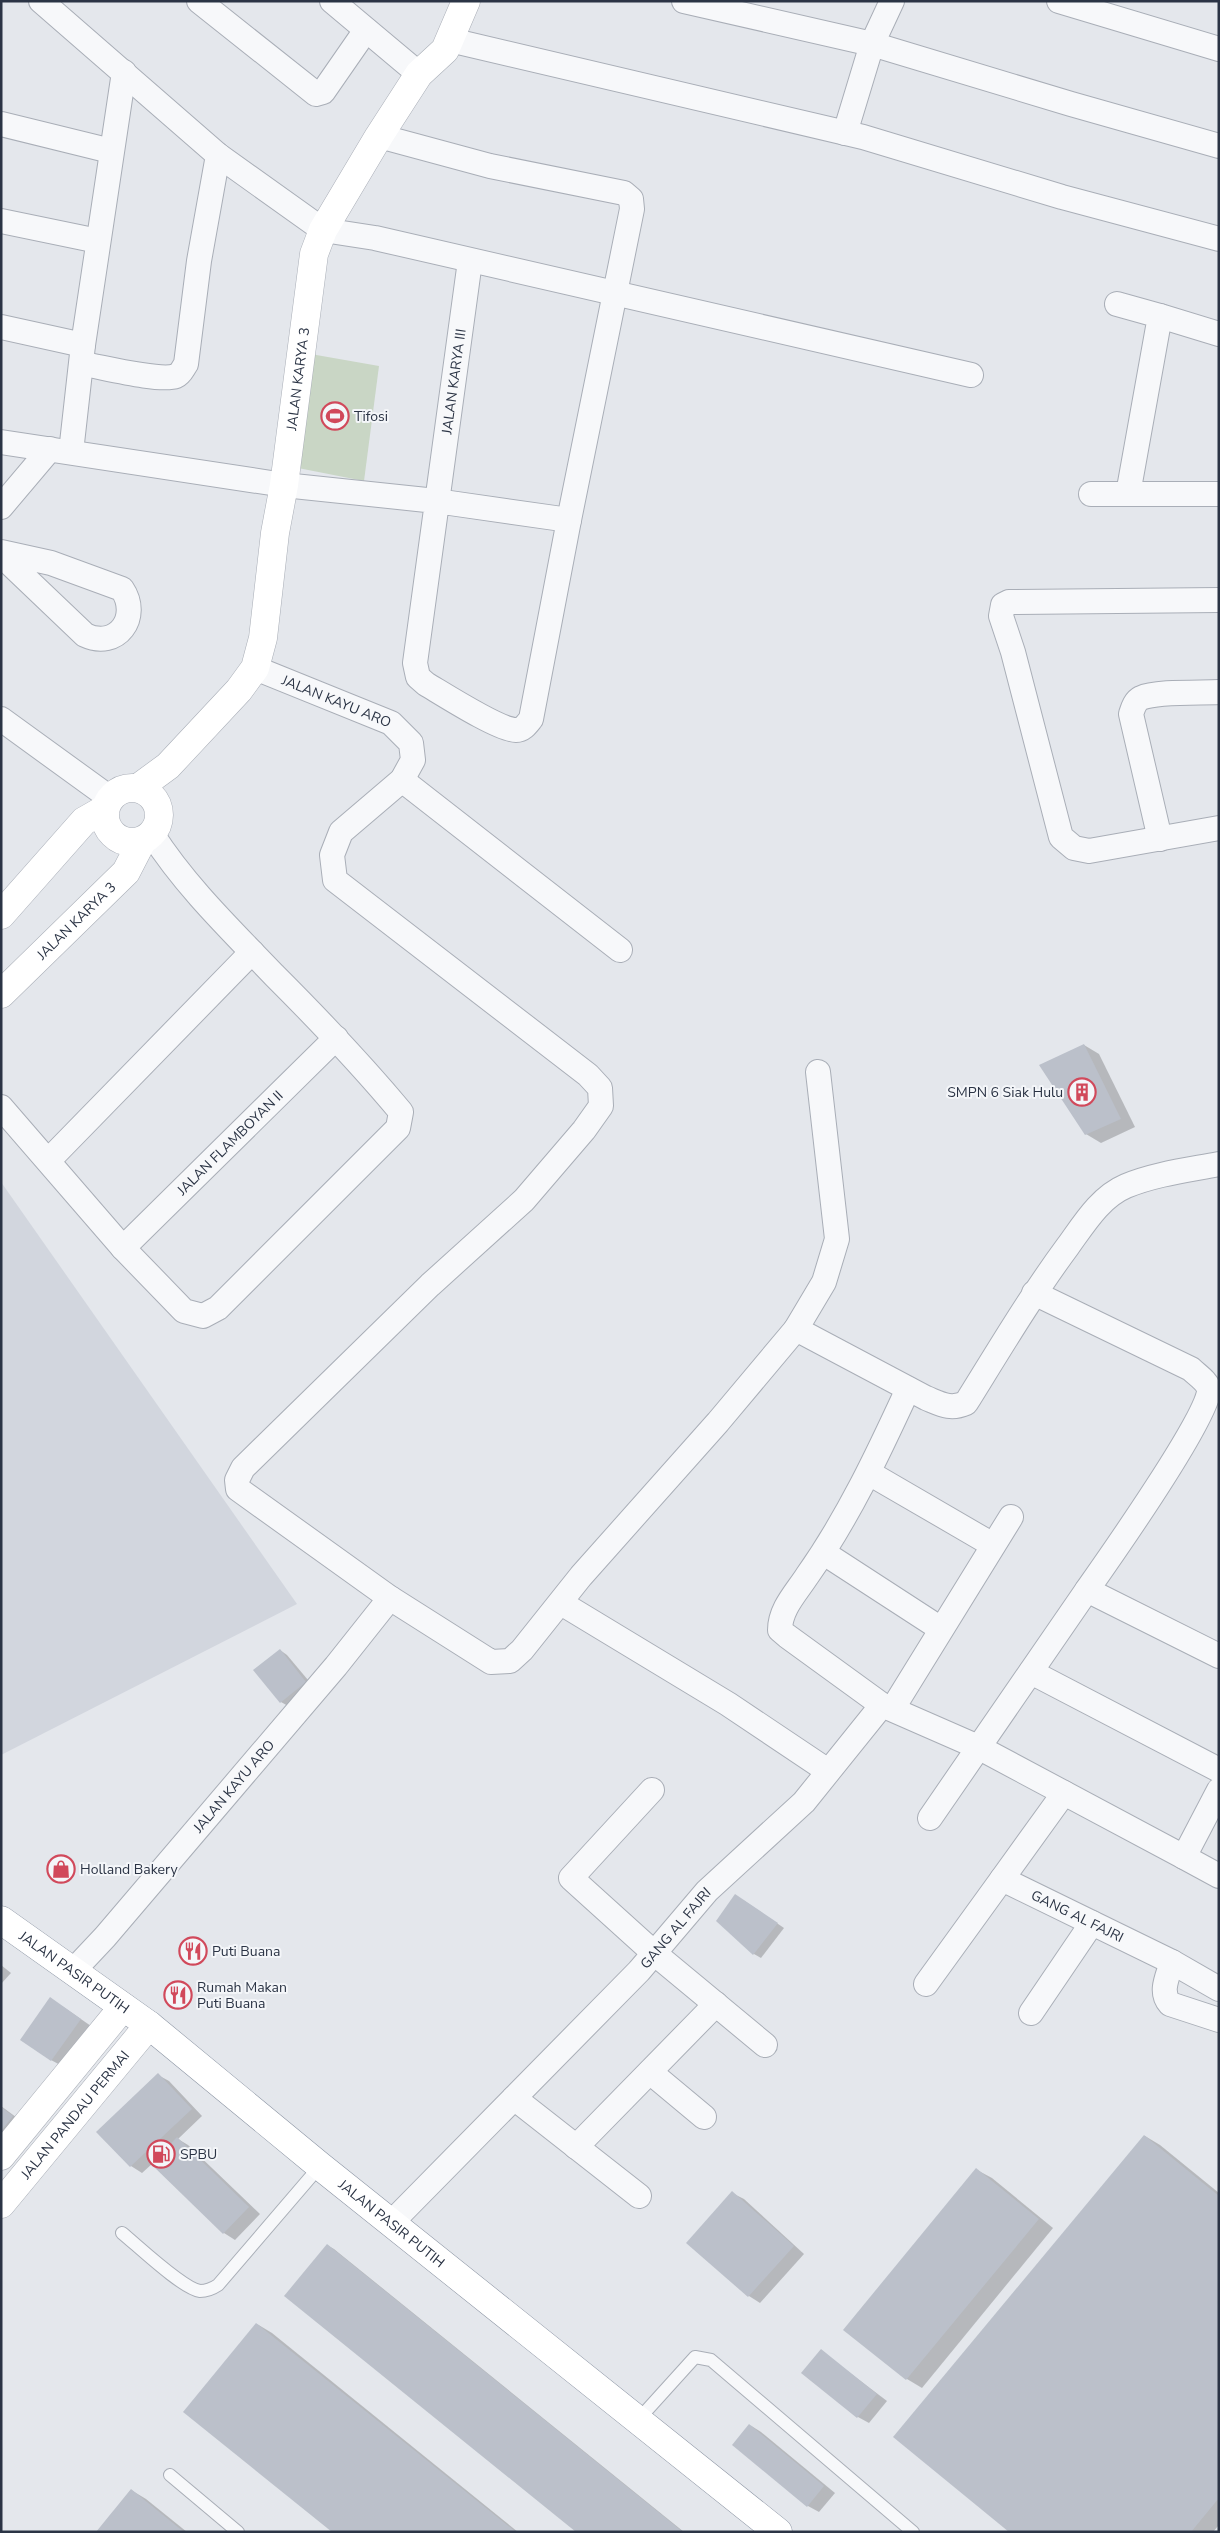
<svg xmlns="http://www.w3.org/2000/svg" width="1220" height="2533" font-family="'Nunito Sans',sans-serif">
  <style>
    .built { fill: #d2d6de }
    .pitch { fill: #c9d6c5 }
    .shadow { fill: #0003 }
    .building { fill: #bbc0ca }
    .lines { fill: none; stroke-linecap: round; stroke-linejoin: round }
    .lane-casing { stroke: #a9aeb7; stroke-width: 14 }
    .street-casing { stroke: #a9aeb7; stroke-width: 26 }
    .secondary-casing { stroke: #a9aeb7; stroke-width: 29 }
    .highway-casing { stroke: #8b94a3; stroke-width: 29 }
    .lane { stroke: #f7f8fa; stroke-width: 12 }
    .street { stroke: #f7f8fa; stroke-width: 24 }
    .secondary { stroke: #fff; stroke-width: 28 }
    .highway { stroke: #fff; stroke-width: 28 }
    .labels { text-anchor: middle; dominant-baseline: central; stroke-width: 4; stroke-linejoin: round; paint-order: stroke }
    .street-label { font-size: 14px; fill: #2b3445; stroke: #f4f6f9 }
    .poi-label { font-size: 14px; fill: #2b3445; stroke: #f4f6f9; text-anchor: start }
  </style>
  <rect width="100%" height="100%" fill="#e4e7ec"/>
  <path class="built" d="M1,1182L297,1604L1,1755Z"/>
  <path class="pitch" d="M305,353L379,366L364,481L293,467Z"/>
  <g class="shadow">
    <path d="M1084,1045L1099,1054L1135,1127L1101,1143L1086,1134Z"/>
    <path d="M280,1650L287,1655L313,1686L288,1706L281,1702Z"/>
    <path d="M743,1900L784,1928L761,1958L754,1954Z"/>
    <path d="M1,1965L11,1973L1,1984Z"/>
    <path d="M62,2006L91,2026L62,2066L51,2060Z"/>
    <path d="M158,2075L169,2081L202,2116L178,2139L188,2145L260,2214L235,2240L224,2233L152,2164L142,2173L131,2166L98,2132Z"/>
    <path d="M1,2106L24,2123L1,2152Z"/>
    <path d="M1145,2136L1160,2145L1219,2193V2525L1213,2532H1010Z"/>
    <path d="M977,2170L992,2178L1053,2228L922,2388L907,2379L845,2330Z"/>
    <path d="M732,2193L744,2199L804,2254L760,2303L749,2296L688,2242Z"/>
    <path d="M327,2245L334,2249L684,2532H578Z"/>
    <path d="M257,2324L272,2333L518,2532H334Z"/>
    <path d="M821,2351L887,2401L869,2423L858,2417Z"/>
    <path d="M750,2425L761,2432L835,2493L819,2512L808,2506Z"/>
    <path d="M131,2490L146,2499L187,2532H98Z"/>
  </g>
  <g class="building">
    <path d="M1084,1044L1121,1119L1085,1135L1039,1065Z"/>
    <path d="M280,1649L306,1682L280,1703L253,1670Z"/>
    <path d="M735,1894L778,1923L753,1955L716,1921Z"/>
    <path d="M50,1997L81,2019L51,2061L20,2040Z"/>
    <path d="M158,2073L192,2109L130,2167L96,2132Z"/>
    <path d="M1,2107L13,2116L1,2131Z"/>
    <path d="M1144,2135L1219,2196V2498L1191,2532H1009L893,2437Z"/>
    <path d="M177,2137L249,2207L223,2234L151,2164Z"/>
    <path d="M976,2168L1039,2219L906,2380L843,2330Z"/>
    <path d="M732,2191L794,2246L748,2297L686,2243Z"/>
    <path d="M327,2244L683,2532H576L284,2296Z"/>
    <path d="M256,2323L516,2532H332L183,2412Z"/>
    <path d="M821,2349L877,2394L857,2418L801,2373Z"/>
    <path d="M749,2424L824,2486L807,2507L732,2445Z"/>
    <path d="M131,2489L184,2532H96Z"/>
  </g>
  <g class="lines">
    <g class="lane-casing">
      <g id="lane">
        <path d="M122,2233C138,2246 183,2289 200,2291C207,2291 212,2289 218,2285L320,2166"/>
        <path d="M638,2420L695,2357L711,2360L913,2532"/>
        <path d="M170,2475L238,2532"/>
      </g>
    </g>
    <g class="street-casing">
      <g id="street">
        <path d="M41,1L218,155L323,230L375,238L971,375"/>
        <path d="M199,1L316,94L323,92L366,30"/>
        <path d="M332,1L419,74"/>
        <path d="M684,1L872,44L1071,104L1219,146"/>
        <path d="M1059,1L1219,49"/>
        <path d="M450,40L863,137L1062,197L1219,239"/>
        <path d="M1,124L111,151"/>
        <path d="M845,133L872,44L892,1"/>
        <path d="M379,136L490,166L624,193L631,199L632,209L569,520"/>
        <path d="M1,221L98,241"/>
        <path d="M1117,304L1160,316L1128,494"/>
        <path d="M1160,316L1219,334"/>
        <path d="M1,327L83,345"/>
        <path d="M83,364C102,367 160,382 176,376C181,374 183,368 186,364L199,261L218,155"/>
        <path id="s1" d="M1,442L284,485L436,501L569,520L531,719C527,724 523,730 516,730C499,730 443,694 426,684L418,677L415,663L470,261"/>
        <path d="M71,452L83,345L124,72"/>
        <path d="M1091,494H1219"/>
        <path d="M1,507L50,449"/>
        <path d="M1,552L51,563L122,589C141,617 117,650 85,635L1,555"/>
        <path d="M1219,600L1009,602L1003,605L1001,616L1013,652L1061,837L1074,848L1089,851L1219,828"/>
        <path id="s2" d="M255,668L391,723L411,743L413,760L402,780L341,832L332,855L335,880L588,1075L600,1088L601,1106L584,1130L524,1200L430,1285L243,1468L237,1480L238,1489L390,1598L491,1662L510,1661L522,1650L581,1576L718,1422L796,1329L926,1398C941,1404 950,1410 966,1403C999,1350 1031,1296 1068,1246C1084,1224 1100,1197 1126,1186C1155,1174 1188,1170 1219,1164"/>
        <path d="M1,719L110,798"/>
        <path d="M402,780L620,950"/>
        <path d="M1160,839L1131,714C1133,708 1135,701 1141,698C1156,691 1200,693 1219,692"/>
        <path d="M1,1107L123,1248L184,1311L203,1316L218,1308L398,1128L401,1112C361,1064 318,1019 274,975C231,930 186,887 152,834"/>
        <path d="M49,1160L252,952"/>
        <path id="s3" d="M123,1248L336,1038"/>
        <path d="M1034,1293L1191,1369C1197,1375 1207,1381 1209,1389C1213,1411 1106,1563 1087,1590"/>
        <path d="M796,1329L824,1282L837,1239L818,1072"/>
        <path d="M869,1473L993,1545"/>
        <path d="M824,1553L941,1629"/>
        <path d="M561,1603L728,1704L828,1771"/>
        <path d="M1031,1672L1219,1770"/>
        <path d="M882,1705L787,1636L780,1630C780,1609 796,1593 807,1576C848,1518 878,1454 908,1389"/>
        <path d="M893,1708L1011,1517"/>
        <path d="M652,1790L571,1878L654,1953L765,2045"/>
        <path id="s4" d="M1064,1793L1002,1879L1172,1962L1219,1989"/>
        <path d="M930,1818L1087,1590L1219,1656"/>
        <path d="M1184,1857L1219,1876"/>
        <path d="M1172,1962C1168,1976 1159,1992 1170,2004L1219,2020"/>
        <path id="s5" d="M73,1971L105,1937L336,1666L390,1598"/>
        <path d="M926,1984L1002,1879"/>
        <path d="M1031,2013L1092,1923"/>
        <path d="M650,2072L704,2117"/>
        <path d="M514,2098L639,2196"/>
        <path d="M576,2147L716,2004"/>
        <path id="s6" d="M391,2223L639,1971L707,1891L804,1802L882,1705L978,1747L1184,1857L1219,1790"/>
      </g>
    </g>
    <g class="secondary-casing">
      <g id="secondary">
        <circle cx="132" cy="815" r="27"/>
        <path id="s7" d="M138,788L168,766L239,690L255,668L263,638L275,533L284,485L314,254L323,230L379,136L419,74L445,50L466,1"/>
        <path d="M1,915L84,821L105,809"/>
        <path id="s8" d="M1,994L126,872L142,841"/>
        <path d="M1,2156L123,2007"/>
        <path id="s9" d="M1,2204L149,2025"/>
      </g>
    </g>
    <g class="highway-casing">
      <g id="highway">
        <path id="s10" d="M1,1920L149,2025L320,2166L778,2532"/>
      </g>
    </g>
    <use href="#lane" class="lane"/>
    <use href="#street" class="street"/>
    <use href="#secondary" class="secondary"/>
    <use href="#highway" class="highway"/>
  </g>
  <defs>
    <g id="stadium-ring" transform="scale(1.4375)"><circle r="9.5" fill="#f4f6f9" stroke="#d1495b" stroke-width="1.5"/><path d="M0-5a6.5 5 0 1 0 0 10a6.5 5 0 1 0 0-10ZM-3.5-1.8h7v3.6h-7Z" fill="#d1495b"/></g>
    <g id="building-ring" transform="scale(1.4375)"><circle r="9.5" fill="#f4f6f9" stroke="#d1495b" stroke-width="1.5"/><path d="M-4-6H4V6H1V3H-1V6H-4ZM-2.5-4.3h1.7v1.8h-1.7ZM.8-4.3h1.7v1.8H.8ZM-2.5-1h1.7V.8h-1.7ZM.8-1h1.7V.8H.8Z" fill="#d1495b"/></g>
    <g id="shop-ring" transform="scale(1.4375)"><circle r="9.5" fill="#f4f6f9" stroke="#d1495b" stroke-width="1.5"/><path d="M-5-2.5h2.3a2.7 3.5 0 0 1 5.4 0H5L5.5 6h-11ZM-1.5-2.5h3a1.5 2.3 0 0 0-3 0Z" fill="#d1495b"/></g>
    <g id="restaurant-ring" transform="scale(1.4375)"><circle r="9.5" fill="#f4f6f9" stroke="#d1495b" stroke-width="1.5"/><path d="M-5-6h1v4h1v-4h1v4h1v-4h1v5L-1.5 .5V6h-2V.5L-5-1ZM5-6V6H3V1.5H1.5Q1.5-4 5-6Z" fill="#d1495b"/></g>
    <g id="fuel-ring" transform="scale(1.4375)"><circle r="9.5" fill="#f4f6f9" stroke="#d1495b" stroke-width="1.5"/><path d="M-5.5-6h7V0h2V4h1.3V-2.5L3-4.5l.8-.8L6-3V5H2.5V1h-1V6h-7ZM-4.2-4.7v3.2H.2V-4.7Z" fill="#d1495b"/></g>
  </defs>
  <g fill-rule="evenodd">
    <use href="#stadium-ring" x="335" y="416"/>
    <use href="#building-ring" x="1082" y="1092"/>
    <use href="#shop-ring" x="61" y="1869"/>
    <use href="#restaurant-ring" x="193" y="1951"/>
    <use href="#restaurant-ring" x="178" y="1995"/>
    <use href="#fuel-ring" x="161" y="2154"/>
  </g>
  <g class="labels">
    <g class="street-label">
      <text stroke="none"><textPath href="#s7" startOffset="461">JALAN KARYA 3</textPath></text>
      <text stroke="none"><textPath href="#s1" startOffset="1206">JALAN KARYA III</textPath></text>
      <text stroke="none"><textPath href="#s2" startOffset="88">JALAN KAYU ARO</textPath></text>
      <text stroke="none"><textPath href="#s8" startOffset="105">JALAN KARYA 3</textPath></text>
      <text stroke="none"><textPath href="#s3" startOffset="150">JALAN FLAMBOYAN II</textPath></text>
      <text stroke="none"><textPath href="#s5" startOffset="245">JALAN KAYU ARO</textPath></text>
      <text stroke="none"><textPath href="#s4" startOffset="190">GANG AL FAJRI</textPath></text>
      <text stroke="none"><textPath href="#s6" startOffset="410">GANG AL FAJRI</textPath></text>
      <text stroke="none"><textPath href="#s10" startOffset="90">JALAN PASIR PUTIH</textPath></text>
      <text stroke="none"><textPath href="#s9" startOffset="116">JALAN PANDAU PERMAI</textPath></text>
      <text stroke="none"><textPath href="#s10" startOffset="495">JALAN PASIR PUTIH</textPath></text>
    </g>
    <g class="poi-label">
      <text x="354" y="416">Tifosi</text>
      <text x="1063" y="1092" text-anchor="end">SMPN 6 Siak Hulu</text>
      <text x="80" y="1869">Holland Bakery</text>
      <text x="212" y="1951">Puti Buana</text>
      <text x="197" y="1987">Rumah Makan<tspan x="197" dy="16">Puti Buana</tspan></text>
      <text x="180" y="2154">SPBU</text>
    </g>
  </g>
  <rect width="1220" height="2533" fill="none" stroke="#2b3445" stroke-width="5"/>
</svg>
